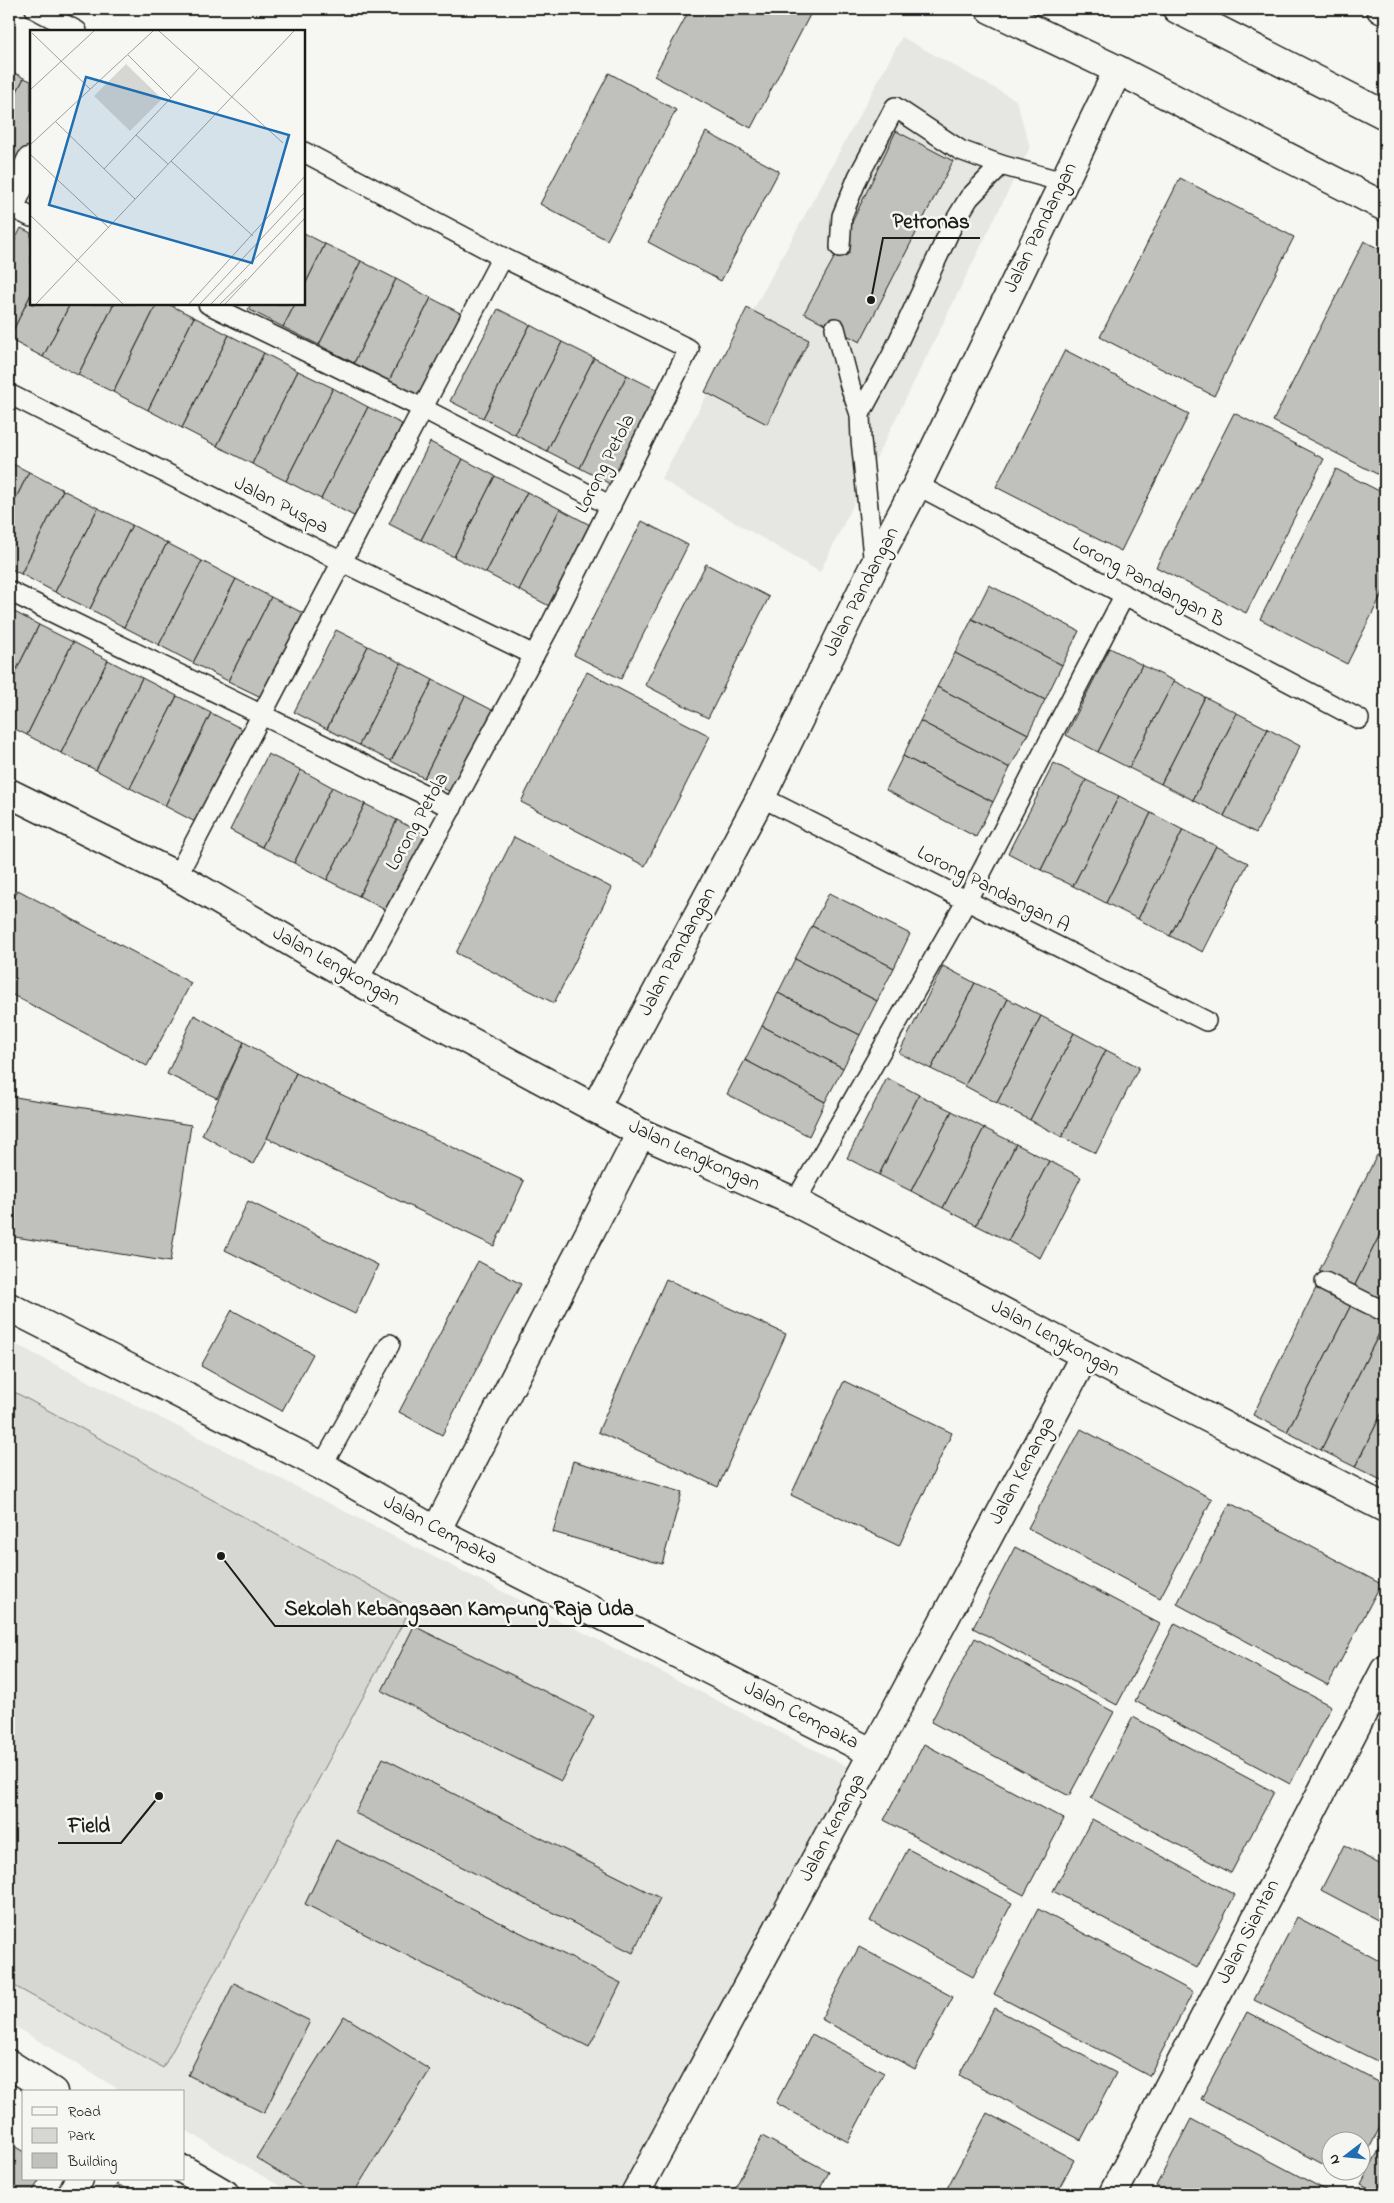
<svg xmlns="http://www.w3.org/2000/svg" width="1394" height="2203" font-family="'Indie Flower',sans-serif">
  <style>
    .built { fill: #e6e6e2 }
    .green { fill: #d6d6d2; stroke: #797977 }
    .building { fill: #c0c0bd; stroke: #1c1c1c }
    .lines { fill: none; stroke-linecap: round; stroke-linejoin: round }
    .lane-casing { stroke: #1c1c1c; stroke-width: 22 }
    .street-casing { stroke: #1c1c1c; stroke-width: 31 }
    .secondary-casing { stroke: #1c1c1c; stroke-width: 31 }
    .lane { stroke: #f6f6f2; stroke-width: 19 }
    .street { stroke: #f6f6f2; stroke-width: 28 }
    .secondary { stroke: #f6f6f2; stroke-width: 28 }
    .labels { text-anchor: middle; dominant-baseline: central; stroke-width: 5; stroke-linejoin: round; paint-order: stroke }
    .street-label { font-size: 20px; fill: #1c1c1c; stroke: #f6f6f2 }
    .inset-road { fill: none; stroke: #9f9f9c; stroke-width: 1 }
    .view { fill: #1f6fb2; fill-opacity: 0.15; stroke: #1f6fb2; stroke-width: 2.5 }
    .inset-edge { fill: none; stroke: #1c1c1c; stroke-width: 2.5 }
    .leader { fill: none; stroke: #1c1c1c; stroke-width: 2 }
    .callout-dot { fill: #1c1c1c; stroke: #f6f6f2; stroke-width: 2 }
    .callout-label { font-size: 21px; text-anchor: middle; font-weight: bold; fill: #1c1c1c; stroke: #f6f6f2; stroke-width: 5; stroke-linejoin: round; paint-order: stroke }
  </style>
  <rect width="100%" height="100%" fill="#f6f6f2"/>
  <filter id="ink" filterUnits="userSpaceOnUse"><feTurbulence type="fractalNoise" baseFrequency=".02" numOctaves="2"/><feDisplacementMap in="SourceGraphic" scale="10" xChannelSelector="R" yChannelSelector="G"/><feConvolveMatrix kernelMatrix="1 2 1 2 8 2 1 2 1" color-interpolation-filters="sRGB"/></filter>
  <g filter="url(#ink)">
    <g class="built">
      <path d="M902,37L1016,100L1030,147L820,572L661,479Z"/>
      <path d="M9,1341L856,1771L622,2194H293L184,2129V2092H123L9,2023Z"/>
    </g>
    <path class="green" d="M9,1389L411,1608L163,2068L9,1983Z"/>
    <g class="building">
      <path d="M690,9H813L751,128L654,76Z"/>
      <path d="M9,70L24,78L9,107Z"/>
      <path d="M609,73L676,110L607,240L540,204Z"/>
      <path d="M24,78L31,81V141L9,186V107Z"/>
      <path d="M896,131L953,161L860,342L804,313L840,247Z"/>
      <path d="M706,132L779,171L721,281L648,242Z"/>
      <path d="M1180,178L1294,237L1214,396L1100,337Z"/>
      <path d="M21,228L31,233V294L9,339V252Z"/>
      <path d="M304,233L325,244L304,287Z"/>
      <path d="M1364,241L1385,252V478L1273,421Z"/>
      <path d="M325,244L361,261L319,345L283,327L295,304H304V287Z"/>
      <path d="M361,261L396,279L354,363L319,345Z"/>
      <path d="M396,279L431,298L389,381L354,363Z"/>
      <path d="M31,294V304H70L43,357L9,339Z"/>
      <path d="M431,298L466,316L424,399L389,381Z"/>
      <path d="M70,304H114L78,375L43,357Z"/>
      <path d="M114,304H157L113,392L78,375Z"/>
      <path d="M157,304H168L194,317L148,410L113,392Z"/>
      <path d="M251,304H295L283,327L248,309Z"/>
      <path d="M747,308L809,340L767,424L705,392Z"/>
      <path d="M498,309L530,325L483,418L450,401Z"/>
      <path d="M194,317L229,335L182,428L148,410Z"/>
      <path d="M530,325L562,342L515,435L483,418Z"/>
      <path d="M229,335L264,353L217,446L182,428Z"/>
      <path d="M562,342L594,358L547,451L515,435Z"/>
      <path d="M1065,350L1189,414L1121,551L996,487Z"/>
      <path d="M264,353L298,371L252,464L217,446Z"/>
      <path d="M594,358L627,375L580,468L547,451Z"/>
      <path d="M298,371L333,388L286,481L252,464Z"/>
      <path d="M627,375L659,391L612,485L580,468Z"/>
      <path d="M333,388L368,407L321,499L286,481Z"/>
      <path d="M368,407L402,424L356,517L321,499Z"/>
      <path d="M1234,413L1324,459L1246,613L1156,567Z"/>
      <path d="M430,442L463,459L421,540L389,524Z"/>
      <path d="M463,459L495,476L454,557L421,540Z"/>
      <path d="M9,462L29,472L9,512Z"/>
      <path d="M1336,469L1385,494V588L1347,664L1260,619Z"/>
      <path d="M29,472L63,490L21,574L9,568V512Z"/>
      <path d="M495,476L527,492L486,573L454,557Z"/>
      <path d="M63,490L98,508L55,592L21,574Z"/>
      <path d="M527,492L560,509L519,590L486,573Z"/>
      <path d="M98,508L132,525L90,609L55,592Z"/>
      <path d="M560,509L592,526L551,607L519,590Z"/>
      <path d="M642,521L688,545L621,679L574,655Z"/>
      <path d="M132,525L167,543L124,627L90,609Z"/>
      <path d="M167,543L202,561L159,645L124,627Z"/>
      <path d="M202,561L236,579L193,663L159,645Z"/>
      <path d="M706,564L769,597L708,718L645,685Z"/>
      <path d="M236,579L271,597L228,681L193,663Z"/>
      <path d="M989,585L1079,631L1062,665L972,619Z"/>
      <path d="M271,597L305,614L263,698L228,681Z"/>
      <path d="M9,609L39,625L9,685Z"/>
      <path d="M972,619L1062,665L1045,700L955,653Z"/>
      <path d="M39,625L73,642L27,735L9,726V685Z"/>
      <path d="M336,630L368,646L327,729L294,712Z"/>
      <path d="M73,642L108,660L61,753L27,735Z"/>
      <path d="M368,646L401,663L359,745L327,729Z"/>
      <path d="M1110,648L1142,665L1098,752L1066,735Z"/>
      <path d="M955,653L1045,700L1028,734L937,687Z"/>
      <path d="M108,660L142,678L96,770L61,753Z"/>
      <path d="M401,663L433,680L391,761L359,745Z"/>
      <path d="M1142,665L1174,681L1129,768L1098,752Z"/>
      <path d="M587,672L710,736L645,866L521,802Z"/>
      <path d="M142,678L177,696L130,788L96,770Z"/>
      <path d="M433,680L465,696L424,778L391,761Z"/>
      <path d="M1174,681L1205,697L1161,784L1129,768Z"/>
      <path d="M937,687L1028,734L1010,768L920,721Z"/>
      <path d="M177,696L211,713L165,806L130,788Z"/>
      <path d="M465,696L498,713L456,795L424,778Z"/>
      <path d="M1205,697L1237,713L1193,800L1161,784Z"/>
      <path d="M211,713L246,731L199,824L165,806Z"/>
      <path d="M1237,713L1268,729L1224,816L1193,800Z"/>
      <path d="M920,721L1010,768L993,802L903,756Z"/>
      <path d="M1268,729L1300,746L1256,833L1224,816Z"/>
      <path d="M268,754L301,770L262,847L230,830Z"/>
      <path d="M903,756L993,802L976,837L886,790Z"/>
      <path d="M1054,763L1086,780L1041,870L1008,853Z"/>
      <path d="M301,770L332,787L294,863L262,847Z"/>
      <path d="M1086,780L1119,796L1073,886L1041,870Z"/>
      <path d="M332,787L365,804L327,880L294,863Z"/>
      <path d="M1119,796L1151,813L1106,903L1073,886Z"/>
      <path d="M365,804L397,820L359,896L327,880Z"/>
      <path d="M1151,813L1183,830L1138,919L1106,903Z"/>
      <path d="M397,820L429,837L391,913L359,896Z"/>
      <path d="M1183,830L1216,846L1170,936L1138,919Z"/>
      <path d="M514,837L612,888L554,1003L456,953Z"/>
      <path d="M1216,846L1248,863L1203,952L1170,936Z"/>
      <path d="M18,890L191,983L147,1066L9,993V908Z"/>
      <path d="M829,893L910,934L894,968L812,926Z"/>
      <path d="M812,926L894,968L877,1001L795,959Z"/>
      <path d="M795,959L877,1001L860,1035L778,993Z"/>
      <path d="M943,966L975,983L931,1069L899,1053Z"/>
      <path d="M975,983L1008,999L965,1086L931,1069Z"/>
      <path d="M778,993L860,1035L843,1068L762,1026Z"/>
      <path d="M1008,999L1041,1016L997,1103L965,1086Z"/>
      <path d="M194,1015L244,1042L217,1098L167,1074Z"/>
      <path d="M1041,1016L1074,1033L1030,1120L997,1103Z"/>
      <path d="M762,1026L843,1068L825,1102L745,1060Z"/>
      <path d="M1074,1033L1106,1050L1062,1137L1030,1120Z"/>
      <path d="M244,1042L296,1073L267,1138L253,1164L202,1135Z"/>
      <path d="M1106,1050L1139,1067L1096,1153L1062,1137Z"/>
      <path d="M745,1060L825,1102L809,1136L727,1094Z"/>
      <path d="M296,1073L524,1181L494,1246L267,1138Z"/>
      <path d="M887,1078L919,1095L879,1175L847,1158Z"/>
      <path d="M919,1095L952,1111L911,1191L879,1175Z"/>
      <path d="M9,1096L191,1125L170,1262L9,1236Z"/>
      <path d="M952,1111L984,1128L943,1208L911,1191Z"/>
      <path d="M984,1128L1016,1144L976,1225L943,1208Z"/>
      <path d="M1016,1144L1049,1161L1008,1241L976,1225Z"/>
      <path d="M1377,1155L1385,1159V1224L1353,1289L1319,1271Z"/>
      <path d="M1049,1161L1081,1177L1040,1258L1008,1241Z"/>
      <path d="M248,1201L378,1265L355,1314L225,1250Z"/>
      <path d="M1385,1224V1305L1353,1289Z"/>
      <path d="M478,1261L521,1284L442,1435L399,1412Z"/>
      <path d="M666,1279L786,1334L718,1487L598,1432Z"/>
      <path d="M1318,1284L1353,1301L1287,1432L1253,1415Z"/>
      <path d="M1353,1301L1385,1317V1322L1321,1450L1287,1432Z"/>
      <path d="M232,1310L313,1354L282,1411L201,1366Z"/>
      <path d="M1385,1322V1407L1355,1467L1321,1450Z"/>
      <path d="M844,1381L952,1433L899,1546L791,1495Z"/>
      <path d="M1385,1407V1482L1355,1467Z"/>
      <path d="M1081,1429L1212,1499L1160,1598L1028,1528Z"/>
      <path d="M573,1461L682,1492L662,1564L553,1532Z"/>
      <path d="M1230,1503L1381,1584L1328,1685L1177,1604Z"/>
      <path d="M1015,1547L1160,1624L1117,1705L973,1628Z"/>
      <path d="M1175,1623L1331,1706L1290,1784L1135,1701Z"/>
      <path d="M414,1626L594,1716L561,1781L382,1691Z"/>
      <path d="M975,1638L1114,1712L1069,1796L931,1722Z"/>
      <path d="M1133,1717L1274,1792L1231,1873L1091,1798Z"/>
      <path d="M924,1744L1064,1819L1024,1895L884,1820Z"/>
      <path d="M383,1758L660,1898L633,1953L355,1813Z"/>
      <path d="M1092,1819L1235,1895L1197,1968L1053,1891Z"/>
      <path d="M336,1840L621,1983L589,2047L305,1904Z"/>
      <path d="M1344,1845L1385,1867V1924L1321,1890Z"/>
      <path d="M908,1849L1012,1903L973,1977L870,1921Z"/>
      <path d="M1038,1909L1193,1992L1149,2076L994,1994Z"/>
      <path d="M1297,1917L1385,1964V2065L1254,2000Z"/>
      <path d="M859,1947L953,1997L915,2069L821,2019Z"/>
      <path d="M234,1983L310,2021L264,2113L188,2075Z"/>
      <path d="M994,2008L1116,2073L1081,2140L959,2075Z"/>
      <path d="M1247,2012L1385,2086V2117L1362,2163V2140H1332V2169L1201,2099Z"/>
      <path d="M344,2016L430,2070L353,2194H314L256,2158Z"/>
      <path d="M812,2034L884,2073L848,2142L776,2103Z"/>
      <path d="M987,2113L1074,2160L1056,2194H944Z"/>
      <path d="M1191,2119L1333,2194H1171L1156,2186Z"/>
      <path d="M762,2136L829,2172L817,2194H732Z"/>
      <path d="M1385,2139V2194H1381L1361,2184Z"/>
      <path d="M9,2143L24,2152V2179H40L31,2194H9Z"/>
      <path d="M1335,2170H1357L1352,2180Z"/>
      <path d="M117,2184L136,2194H111Z"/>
    </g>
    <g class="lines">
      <g class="lane-casing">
        <g id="lane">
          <path d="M35,9L77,31"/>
          <path d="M304,152L502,257L689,349L552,622L358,981"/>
          <path d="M9,206L31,217"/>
          <path d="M840,247L842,216L858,177L895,107L960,150L1001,165"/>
          <path d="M208,304L422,408L611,506"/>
          <path d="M835,328L850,386L860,414"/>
          <path d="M9,394L340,561L534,655"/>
          <path d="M917,485L1359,719"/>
          <path d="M874,566L861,440L860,414L892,355L952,226L969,198L1001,165L1063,182"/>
          <path d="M9,591L452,808"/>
          <path d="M761,797L1206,1021"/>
          <path d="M177,876L502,257"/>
          <path d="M795,1202L966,902L1124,596"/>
          <path d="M1325,1282L1385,1312"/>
          <path d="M322,1466L390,1344"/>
        </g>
      </g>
      <g class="street-casing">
        <g id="street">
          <path d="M990,9L1118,70L1385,207"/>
          <path d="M9,208L31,161"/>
          <path d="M595,1108L761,797L874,566L917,485L1118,70"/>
          <path d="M9,1307L322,1466L436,1531L873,1753"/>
          <path d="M436,1531L641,1133"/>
          <path d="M9,2064L53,2092"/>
          <path d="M184,2170L225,2194"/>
          <path d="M72,2194L79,2179"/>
          <path d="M635,2194L873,1753L1085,1355"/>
          <path d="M1113,2194L1385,1670"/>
        </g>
      </g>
      <g class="secondary-casing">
        <g id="secondary">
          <path d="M1177,9L1385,115"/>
          <path d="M1381,9L1385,11"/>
          <path d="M9,793L177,876L358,981L641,1133L795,1202L1085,1355L1385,1508"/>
        </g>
      </g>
      <use href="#lane" class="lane"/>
      <use href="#street" class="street"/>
      <use href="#secondary" class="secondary"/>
    </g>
  </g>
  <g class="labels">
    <g class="street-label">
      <text transform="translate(1041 228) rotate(-64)">Jalan Pandangan</text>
      <text transform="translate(606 464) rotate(-63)">Lorong Petola</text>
      <text transform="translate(281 506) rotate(27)">Jalan Puspa</text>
      <text transform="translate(1148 583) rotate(28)">Lorong Pandangan B</text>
      <text transform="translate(862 592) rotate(-63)">Jalan Pandangan</text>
      <text transform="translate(418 822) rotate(-61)">Lorong Petola</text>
      <text transform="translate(993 890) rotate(27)">Lorong Pandangan A</text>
      <text transform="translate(678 952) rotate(-62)">Jalan Pandangan</text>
      <text transform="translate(336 967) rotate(29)">Jalan Lengkongan</text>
      <text transform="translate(694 1156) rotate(25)">Jalan Lengkongan</text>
      <text transform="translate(1055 1339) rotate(28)">Jalan Lengkongan</text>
      <text transform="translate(1023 1471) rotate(-62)">Jalan Kenanga</text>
      <text transform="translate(440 1531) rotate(28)">Jalan Cempaka</text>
      <text transform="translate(801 1716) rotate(27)">Jalan Cempaka</text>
      <text transform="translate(833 1828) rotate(-62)">Jalan Kenanga</text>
      <text transform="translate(1249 1932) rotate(-63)">Jalan Siantan</text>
    </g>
  </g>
  <g transform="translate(30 30)">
    <rect width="275" height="275" fill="#f6f6f2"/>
    <path d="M96,34L132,69L100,101L64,66Z" fill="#d6d6d2"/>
    <path class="inset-road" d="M129,1L253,113M2,3L60,59M98,25L141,68M0,60L64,1M26,92L105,169M106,105L138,134M0,115L123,1M0,124L79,198M141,131L223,206M74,139L169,38M0,185L93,274M6,274L264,1M159,274L275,146M170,274L275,162M181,274L275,177M190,274L216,249M195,274L275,188"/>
    <path class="view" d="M56,47L259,105L222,233L19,175Z"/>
    <rect width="275" height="275" class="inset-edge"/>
  </g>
  <path class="leader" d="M871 300L883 238H980M221 1556L275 1626H644M159 1796L121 1843H58"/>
  <g class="callout-dot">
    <circle cx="871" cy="300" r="5"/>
    <circle cx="221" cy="1556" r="5"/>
    <circle cx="159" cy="1796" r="5"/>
  </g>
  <g class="callout-label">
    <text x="931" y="228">Petronas</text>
    <text x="459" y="1615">Sekolah Kebangsaan Kampung Raja Uda</text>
    <text x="89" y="1832">Field</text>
  </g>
  <rect width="1394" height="2203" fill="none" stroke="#f6f6f2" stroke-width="30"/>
  <rect x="15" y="15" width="1364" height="2173" fill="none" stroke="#1c1c1c" stroke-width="2" filter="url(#ink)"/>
  <rect x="22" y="2090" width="162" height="90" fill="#f6f6f2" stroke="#9f9f9c"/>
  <rect x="32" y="2107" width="25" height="8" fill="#f6f6f2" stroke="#9f9f9c"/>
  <text x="68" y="2116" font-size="15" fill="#1c1c1c">Road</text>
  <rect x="32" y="2128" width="25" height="15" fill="#d6d6d2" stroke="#9f9f9c"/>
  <text x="68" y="2140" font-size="15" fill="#1c1c1c">Park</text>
  <rect x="32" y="2153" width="25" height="15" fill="#c0c0bd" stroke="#9f9f9c"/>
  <text x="68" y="2166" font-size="15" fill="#1c1c1c">Building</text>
  <g transform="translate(1346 2156) rotate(254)"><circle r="24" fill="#f6f6f2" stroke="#9f9f9c"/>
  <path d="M0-4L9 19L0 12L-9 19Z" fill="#1f6fb2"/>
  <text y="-8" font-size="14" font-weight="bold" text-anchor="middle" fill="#1c1c1c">N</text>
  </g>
</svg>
